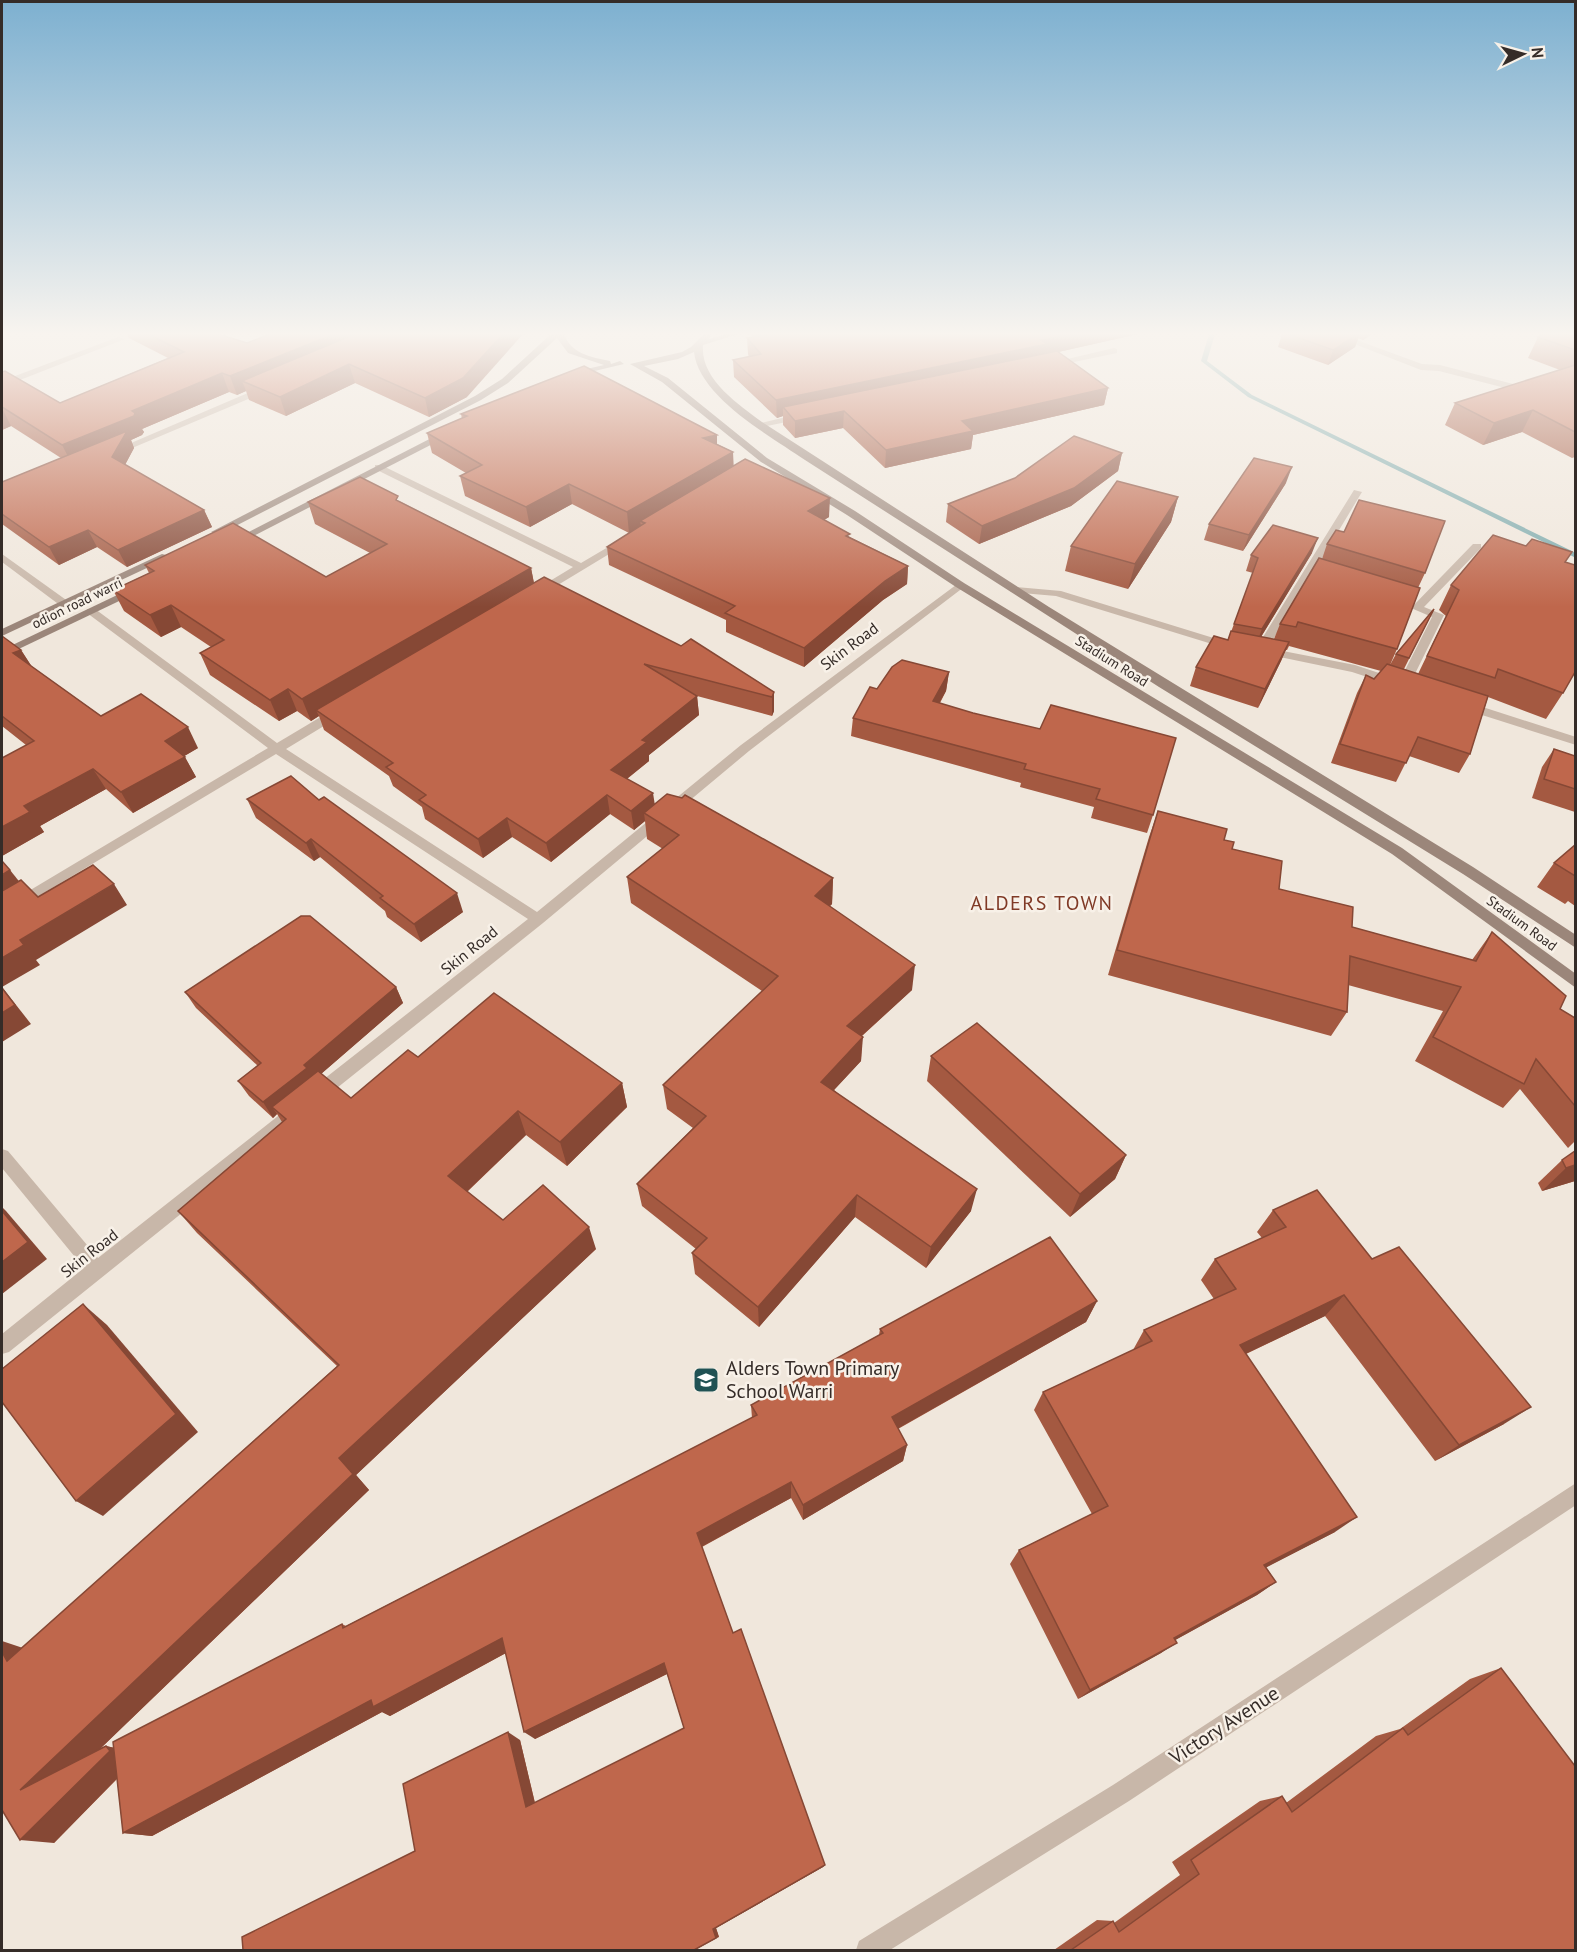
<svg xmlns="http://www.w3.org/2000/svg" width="1577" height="1952" font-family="'PT Sans',sans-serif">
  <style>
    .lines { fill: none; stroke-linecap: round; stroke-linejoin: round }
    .stream { fill: #7daaac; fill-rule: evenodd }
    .street { fill: #c8b7a9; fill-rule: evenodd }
    .secondary { fill: #9b867a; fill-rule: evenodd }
    .wall { fill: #a45941 }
    .shaded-wall { fill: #864835 }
    .building { fill: #bf674c; stroke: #864835; stroke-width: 1.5 }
    .labels { text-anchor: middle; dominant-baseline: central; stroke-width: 5; stroke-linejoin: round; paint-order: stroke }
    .far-street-label { font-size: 14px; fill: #352c28; stroke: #f8f1e8 }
    .street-label { font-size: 16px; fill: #352c28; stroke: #f8f1e8 }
    .quarter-label { font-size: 20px; letter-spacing: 1.5px; fill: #803a26; stroke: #f8f1e8 }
    .near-poi-label { font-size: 20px; fill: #352c28; stroke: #f8f1e8; text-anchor: start }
    .near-street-label { font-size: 20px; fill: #352c28; stroke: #f8f1e8 }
  </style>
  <rect width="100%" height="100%" fill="#f0e7dc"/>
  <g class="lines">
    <path class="stream" d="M1209,334H1215L1207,361L1252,395L1576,553V558L1248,397L1201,361Z"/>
    <g class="street">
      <path d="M1329,334H1340L1422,364L1440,365L1517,385L1530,381L1534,384L1517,391L1439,371L1421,370Z"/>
      <path d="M118,337L125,339L2,387V381Z"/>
      <path d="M1114,348L1117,349V353L1050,367L1046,364Z"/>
      <path d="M264,386L267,387V391L118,454L110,452Z"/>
      <path d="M803,413L806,414V418L762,427L757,424Z"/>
      <path d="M375,465H381L581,563L620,540L629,542L543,594H535V590L573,567L375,469Z"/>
      <path d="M1354,490L1362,492L1268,648L1355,665L1400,680L1432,617L1411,608L1473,544H1481V548L1424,607L1444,615L1408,688L1404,689L1352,672L1265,654L1255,650Z"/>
      <path d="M2,554L69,602V606H61L2,562Z"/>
      <path d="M960,582L964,583V587L749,751L543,923L322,1100L316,1102L310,1100L308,1095L310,1090L528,919L276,754L2,918V907L268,748L87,613V609H95L277,743L334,709H342V715L286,749L537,912L741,745Z"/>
      <path d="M1015,587L1061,591L1233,644L1235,646L1229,649L1225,648L1056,596L1011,592L1010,590Z"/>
      <path d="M1464,701L1576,737V745L1460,708V702Z"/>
      <path d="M298,1103L304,1105L306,1110L304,1115L9,1352L2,1354V1334L84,1268L2,1168V1149L8,1151L98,1258L292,1105Z"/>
      <path d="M1576,1483V1505L1129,1801L890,1950H856L859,1941L1113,1785Z"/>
    </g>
    <g class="secondary">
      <path d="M551,334H564C571,354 591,357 610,361L611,364L620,361L624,364L569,377V373L604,365L568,353L557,338L508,383L481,400L220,534L211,532L475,396L502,379Z"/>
      <path d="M704,334H712L709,339L726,334H738L703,345C700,379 738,404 762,422L1049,607L1473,867L1576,935V948L1463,874L1159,687L805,460C770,436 699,397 694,352L678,359L644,366L668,378L767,458L855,511L964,583L1402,848L1576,974V988L1392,854L956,587L847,515L761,462L662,382L630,364L682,352L691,347Z"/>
      <path d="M447,430L450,431V435L238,544L229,542Z"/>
      <path d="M162,554L166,555V559L2,636V629Z"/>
      <path d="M134,587L138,588V592L2,657V650Z"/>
    </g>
  </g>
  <g class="wall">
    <path d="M127,334H218L247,343L270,334L467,397L429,417L355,383L286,416L249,400L246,391L237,395L229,392L142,429L144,432L142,435L131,440L134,448L125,465L204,510L212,527L127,567L97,547L59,565L2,524V482L61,458L11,426L2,430V372L60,403L168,358L129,338Z"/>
    <path d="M750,334H1138L1058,352L1108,388L1104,405L973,435L971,449L885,468L843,428L795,438L783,425V416L777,418L734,377L733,360L749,357L748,354L747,338L753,337Z"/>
    <path d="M1282,334H1372L1363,340L1358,338L1355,347L1328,365L1278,347Z"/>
    <path d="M1575,334V457L1572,458L1522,432L1483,445L1445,425L1455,403L1560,370L1528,358L1538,337Z"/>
    <path d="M461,414L717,444L733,452V466L829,517L824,520L850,537L908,566L907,584L883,600L804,667L726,632V620L609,565L607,547L629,533L572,504L530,527L465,496L460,476L466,473L432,453L427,433L462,419Z"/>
    <path d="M1122,453L1118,471L1071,506L979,544L946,522L948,504Z"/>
    <path d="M1286,483L1243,551L1204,540L1209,524Z"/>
    <path d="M1178,497L1171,522L1128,589L1065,571L1071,546Z"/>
    <path d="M399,501L531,568L534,583L681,646L774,692V711L772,716L697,696L699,715L649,755V761L627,779L655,804L833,878L832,904L830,906L912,990L862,1036L861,1061L834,1090L971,1211L926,1268L855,1217L759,1327L695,1274L692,1253L696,1249L642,1206L637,1184L693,1128L667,1109L663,1085L762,991L631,903L627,877L663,849L647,839L645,821L634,830L610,814L551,862L512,837L483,858L425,819L422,807L393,786L389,776L324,730L319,716L311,721L297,711L279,721L210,675L200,653L211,647L181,627L161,637L124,611L113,590L149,573L145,565L326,577L370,553L315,524L308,502Z"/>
    <path d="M1327,544L1425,573L1418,588L1397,649L1390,665L1396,654L1434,609L1404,669L1418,674L1446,616L1439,610L1451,585L1566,562L1563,693L1546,719L1488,697L1470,754L1459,773L1409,756L1396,782L1331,763L1357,693L1366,675L1374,679L1381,671L1289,646L1287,650H1286L1281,661L1258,708L1190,686L1196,667L1228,640L1253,573L1246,571L1251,555L1312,553L1261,637L1274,639L1280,624L1322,559Z"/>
    <path d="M2,636L21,650L32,667L101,716L198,748L184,756L196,777L133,813L106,789L40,826L44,832L2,856L26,745L2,726Z"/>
    <path d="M949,672L946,691L940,703L1153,815L1147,833L1091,818L1094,807L1020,787L1021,783L851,736L853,718L877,689Z"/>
    <path d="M1554,749L1575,756V812L1532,798L1542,767Z"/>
    <path d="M247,799L319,800L463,912L421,942L387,917L385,911L320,857L314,861L256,818Z"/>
    <path d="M1158,811L1224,840L1232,849L1279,889L1352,927L1472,960L1492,932L1560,1009L1575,1018V1141L1568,1148L1520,1089L1503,1108L1415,1061L1443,1011L1348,985L1347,1012L1331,1036L1108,975L1149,837Z"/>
    <path d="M1575,845V906L1568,901L1565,904L1537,887L1554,863Z"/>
    <path d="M396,987L403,1003L321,1074L351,1098L418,1057L622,1083L627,1107L567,1166L526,1135L467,1192L503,1220L596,1249L356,1475L369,1490L101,1748L106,1746L114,1748L342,1624L346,1626L752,1418L751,1405L879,1335L880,1329L1097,1301L1086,1322L898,1429L907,1445L903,1461L803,1520L791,1498L702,1547L733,1633L825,1865L823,1867L716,1928L719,1937L415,1851L520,1740L535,1803L684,1728L667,1674L535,1739L506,1653L390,1716L382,1712L152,1836L123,1833L117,1779L54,1843L22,1648L337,1366L197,1233L178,1211L282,1122L277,1114L273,1118L249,1096L238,1081L258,1066L196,1008L185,992Z"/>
    <path d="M931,1056L1126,1155L1115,1179L1070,1217L927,1081Z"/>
    <path d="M1562,1160L1575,1181L1542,1191L1538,1183Z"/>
    <path d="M1273,1210L1504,1424L1435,1461L1325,1316L1246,1354L1335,1532L1266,1567L1276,1582L1257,1595L1175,1640L1161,1653L1078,1699L1010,1564L1019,1550L1092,1514L1034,1410L1043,1392L1133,1350L1144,1330L1214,1299L1201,1280L1215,1259L1262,1238L1257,1232Z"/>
    <path d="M1501,1668L1575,1950H1054L1097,1920L1113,1921L1114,1923L1180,1875L1172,1862L1260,1801L1282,1796L1286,1803L1376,1736L1400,1729L1470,1679Z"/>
  </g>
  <g class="shaded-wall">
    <path d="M334,334H383L242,381L246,391L237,395L230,376Z"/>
    <path d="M503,334H523L467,397L429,417L425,398Z"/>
    <path d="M1069,334H1138L1045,355L783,407V416L777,418L776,400Z"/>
    <path d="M1357,334H1360L1355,347L1328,365L1333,350Z"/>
    <path d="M1366,334H1372L1363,340Z"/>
    <path d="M349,364L355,383L286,416L280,397Z"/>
    <path d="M222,373L229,392L142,429L144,432L142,435L131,440L134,448L120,474L72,464L62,445L132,411Z"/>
    <path d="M1108,388L1104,405L973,435L971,449L885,468L886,450L962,421Z"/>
    <path d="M2,408L11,426L2,430Z"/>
    <path d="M1533,410L1522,432L1483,445L1494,423Z"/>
    <path d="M844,411L843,428L795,438V421Z"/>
    <path d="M717,435V455L703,438Z"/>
    <path d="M733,452L734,472L640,521L641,526L629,533L627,512Z"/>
    <path d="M1122,453L1118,471L1071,506L979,544L982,526Z"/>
    <path d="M1292,467L1286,483L1243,551L1249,535Z"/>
    <path d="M569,484L572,504L530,527L526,507Z"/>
    <path d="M1178,497L1171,522L1128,589L1135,564Z"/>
    <path d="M830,498L829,517L808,529V511Z"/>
    <path d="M204,510L212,527L127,567L118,550Z"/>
    <path d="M88,530L97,547L59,565L49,547Z"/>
    <path d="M1318,538L1312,553L1256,645L1262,629Z"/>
    <path d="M908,566L907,584L883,600L804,667V648L885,581Z"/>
    <path d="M531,568L535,589L316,710L319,716L311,721L302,699Z"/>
    <path d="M171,605L181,627L161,637L150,615Z"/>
    <path d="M1289,642L1281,661L1258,708L1265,689Z"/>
    <path d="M21,650L34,670L13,653Z"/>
    <path d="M949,672L946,691L930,719L933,701Z"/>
    <path d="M288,689L297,711L279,721L270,700Z"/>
    <path d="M774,692V711L772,716V697Z"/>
    <path d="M697,696L699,715L649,755V761L614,789L611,770L642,740Z"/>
    <path d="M188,727L198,748L176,761L165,741Z"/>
    <path d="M185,757L196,777L133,813L121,792Z"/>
    <path d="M93,769L106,789L40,826L44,832L2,856V827L24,806Z"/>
    <path d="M653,793L656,812L644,813L645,821L634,830L631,811Z"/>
    <path d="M607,795L610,814L551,862L546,843Z"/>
    <path d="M507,818L512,837L483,858L478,839Z"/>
    <path d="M311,839L320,857L314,861L306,843Z"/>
    <path d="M10,870L26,890L2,905V875Z"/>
    <path d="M833,878L832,904L814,921L815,896Z"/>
    <path d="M114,884L127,905L36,960L40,965L2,987V958L20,940Z"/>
    <path d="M457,893L463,912L421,942L414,924Z"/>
    <path d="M915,965L912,990L845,1051L847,1026Z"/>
    <path d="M2,987L31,1024L2,1042Z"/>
    <path d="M396,987L403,1003L314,1080L272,1107L277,1114L273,1118L263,1102L304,1065Z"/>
    <path d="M863,1037L861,1061L820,1105L821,1082Z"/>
    <path d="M622,1083L627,1107L567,1166L560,1142Z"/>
    <path d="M518,1111L526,1135L459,1199L448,1176Z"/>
    <path d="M1126,1155L1115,1179L1070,1217L1080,1194Z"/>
    <path d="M1575,1165V1181L1542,1191L1566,1168Z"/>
    <path d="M977,1189L971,1211L926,1268L931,1247Z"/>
    <path d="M857,1195L855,1217L759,1327L758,1307Z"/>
    <path d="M2,1207L6,1211L47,1259L2,1294Z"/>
    <path d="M589,1227L596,1249L356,1475L369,1490L52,1795L20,1790L339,1458Z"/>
    <path d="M1344,1295L1325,1316L1224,1364L1240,1345Z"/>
    <path d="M1097,1301L1086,1322L888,1434L892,1417Z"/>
    <path d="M83,1304L107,1325L198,1432L103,1516L76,1501Z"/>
    <path d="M1531,1407L1504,1424L1435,1461L1459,1445Z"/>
    <path d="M907,1445L903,1461L803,1520V1505Z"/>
    <path d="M791,1482V1498L701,1547L697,1533Z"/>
    <path d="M1357,1517L1335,1532L1246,1578L1264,1565Z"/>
    <path d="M1276,1582L1257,1595L1159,1649L1174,1638Z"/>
    <path d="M502,1638L513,1649L390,1716L382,1712L152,1836L123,1833L371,1700Z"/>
    <path d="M2,1641L23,1648L7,1661L2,1652Z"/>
    <path d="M1177,1643L1161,1653L1078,1699L1090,1690Z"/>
    <path d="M664,1663L669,1673L535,1739L524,1732Z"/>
    <path d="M508,1732L520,1740L537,1812L526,1807Z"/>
    <path d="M106,1746L134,1752L138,1757L54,1843L20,1840Z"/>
    <path d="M825,1865L823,1867L716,1928L719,1937L695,1950L713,1929Z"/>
  </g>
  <g class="building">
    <path d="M148,334H218L247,343L270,334H334L230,376L222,373L132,411L135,413L134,416L62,445L2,407V372L5,371L60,403L184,352Z"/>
    <path d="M355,334H503L463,378L425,398L349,364L280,397L242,381Z"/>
    <path d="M766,334H1069L1041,340L1047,344L776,400L733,360L761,354L747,338L767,335Z"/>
    <path d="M1288,334H1357L1333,350Z"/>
    <path d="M1544,334H1575V350L1538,337Z"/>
    <path d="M1057,351L1108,388L962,421L973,431L886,450L844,411L795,421L783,407Z"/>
    <path d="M1575,365V432L1533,410L1494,423L1455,403Z"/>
    <path d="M584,366L717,435L703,438L733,452L627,512L569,484L526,507L460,476L482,465L427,433L467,416L461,414Z"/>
    <path d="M127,431L112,457L204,510L118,550L88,530L49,547L2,514V482Z"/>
    <path d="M1074,436L1122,453L1074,488L982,526L948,504L1015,478Z"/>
    <path d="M1254,458L1292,467L1249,535L1209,524Z"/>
    <path d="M745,459L830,498L808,511L850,534L846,536L908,566L885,581L804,648L725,613L735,606L607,547L645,523L640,521Z"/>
    <path d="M360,477L398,496L396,500L531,568L302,699L288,689L270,700L200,653L224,640L171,605L150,615L113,590L154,571L145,565L233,523L326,577L387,544L308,502Z"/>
    <path d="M1117,481L1178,497L1135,564L1071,546Z"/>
    <path d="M1359,500L1445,521L1425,573L1327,544L1336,530L1344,532Z"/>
    <path d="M1273,525L1318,538L1262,629L1234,624L1258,558L1251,555Z"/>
    <path d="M1493,535L1526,546L1532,539L1572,552L1565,562L1575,565V672L1563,693L1498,669L1495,678L1427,656L1459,590L1451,585Z"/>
    <path d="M1319,558L1420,588L1397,649L1298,622L1296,627L1280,624Z"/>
    <path d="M544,577L681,646L691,639L774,692L772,697L644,664L697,696L642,740L647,742L611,770L653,793L631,811L607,795L546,843L507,818L478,839L419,800L426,795L386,767L393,763L316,710Z"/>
    <path d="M1434,609L1409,658L1396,654Z"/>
    <path d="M1231,631L1289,642L1265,689L1196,667L1214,636L1228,640Z"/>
    <path d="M2,636L21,650L13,653L101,716L141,694L188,727L165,741L185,757L121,792L93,769L24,806L30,812L2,827V758L34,741L2,716Z"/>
    <path d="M902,660L949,672L933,701L973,713L1040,729L1051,705L1176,738L1153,815L1096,799L1100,789L1024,769L1026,764L853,718L870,687L877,689L892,667Z"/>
    <path d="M1387,664L1488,696L1470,754L1418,737L1406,763L1340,744L1366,675L1374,679Z"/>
    <path d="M1554,749L1575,756V789L1544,779Z"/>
    <path d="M291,776L319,800L324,797L457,893L414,924L380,898L383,896L311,839L306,843L247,799Z"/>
    <path d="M667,794L682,798L685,795L833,878L815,896L915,965L847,1026L863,1037L821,1082L977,1189L931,1247L857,1195L758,1307L692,1253L707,1238L637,1184L706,1116L663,1085L778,976L627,877L679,835L644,813Z"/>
    <path d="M1158,811L1227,829L1224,840L1234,842L1232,849L1282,861L1279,889L1353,907L1352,927L1476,961L1492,932L1566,996L1560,1009L1575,1018V1106L1536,1059L1524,1084L1433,1037L1461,987L1350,956L1347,1012L1117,950Z"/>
    <path d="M1575,845V876L1554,863Z"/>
    <path d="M2,861L10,870L2,875Z"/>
    <path d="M93,865L114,884L20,940L24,945L2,958V891L21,880L38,897Z"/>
    <path d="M301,916H310L396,987L304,1065L307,1068L263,1102L238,1081L261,1063L185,992Z"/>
    <path d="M2,988L15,1005L2,1013Z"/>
    <path d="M494,993L622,1083L560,1142L518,1111L448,1176L503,1220L543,1185L589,1227L339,1458L353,1474L20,1790L106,1746L110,1751L20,1840L2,1810V1652L7,1661L339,1365L178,1211L286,1119L272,1107L318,1071L351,1098L408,1050L418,1057Z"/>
    <path d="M977,1023L1126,1155L1080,1194L931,1056Z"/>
    <path d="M1575,1151V1165L1566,1168L1562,1160Z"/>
    <path d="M1317,1190L1372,1259L1399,1247L1531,1407L1459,1445L1344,1295L1240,1345L1357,1517L1264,1565L1276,1582L1174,1638L1177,1643L1090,1690L1019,1550L1108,1506L1043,1392L1152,1341L1144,1330L1236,1289L1215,1259L1286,1227L1273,1210Z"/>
    <path d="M2,1211L28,1242L2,1262Z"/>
    <path d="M1050,1237L1097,1301L892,1417L907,1445L803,1505L791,1482L697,1533L733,1633L741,1629L825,1865L713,1929L716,1938L694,1950H243L242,1937L415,1851L403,1784L508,1732L526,1807L684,1728L664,1663L524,1732L502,1638L373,1707L371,1700L123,1833L113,1742L342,1624L343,1628L757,1415L751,1405L883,1333L880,1329Z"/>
    <path d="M83,1304L176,1414L76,1501L2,1402V1369Z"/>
    <path d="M1501,1668L1575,1766V1950H1071L1113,1921L1119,1932L1199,1874L1191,1860L1282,1796L1292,1812L1403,1728L1408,1735Z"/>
  </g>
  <linearGradient id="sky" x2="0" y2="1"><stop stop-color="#7db0d0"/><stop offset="0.55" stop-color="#f8f4ef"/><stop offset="1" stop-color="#f8f4ef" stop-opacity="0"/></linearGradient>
  <rect width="1577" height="607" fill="url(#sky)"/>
  <defs>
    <g id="school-square" transform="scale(1.35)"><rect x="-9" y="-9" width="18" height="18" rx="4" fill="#205254" stroke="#f8f1e8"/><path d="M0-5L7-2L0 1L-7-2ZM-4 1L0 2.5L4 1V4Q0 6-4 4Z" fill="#fff"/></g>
  </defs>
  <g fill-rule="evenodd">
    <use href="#school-square" x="706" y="1380"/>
  </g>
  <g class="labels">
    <g class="far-street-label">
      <text transform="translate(77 603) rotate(-26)">odion road warri</text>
      <text transform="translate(1112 661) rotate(32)">Stadium Road</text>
      <text transform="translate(1522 923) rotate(36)">Stadium Road</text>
    </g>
    <g class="street-label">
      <text transform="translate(849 646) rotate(-37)">Skin Road</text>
      <text transform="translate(469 950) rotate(-39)">Skin Road</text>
      <text transform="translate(89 1253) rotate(-38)">Skin Road</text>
    </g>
    <g class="quarter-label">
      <text x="1042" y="903">ALDERS TOWN</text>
    </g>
    <g class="near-poi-label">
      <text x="726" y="1368">Alders Town Primary<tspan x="726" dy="23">School Warri</tspan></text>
    </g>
    <g class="near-street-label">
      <text transform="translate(1224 1725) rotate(-33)">Victory Avenue</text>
    </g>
  </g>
  <rect width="1577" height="1952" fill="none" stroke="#352c28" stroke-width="6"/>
  <g transform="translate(1523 54) rotate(85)" stroke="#f8f1e8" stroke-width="4.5" paint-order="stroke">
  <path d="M0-4.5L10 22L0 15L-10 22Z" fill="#352c28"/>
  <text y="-9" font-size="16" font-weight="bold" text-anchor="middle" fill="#352c28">N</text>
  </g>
</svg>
